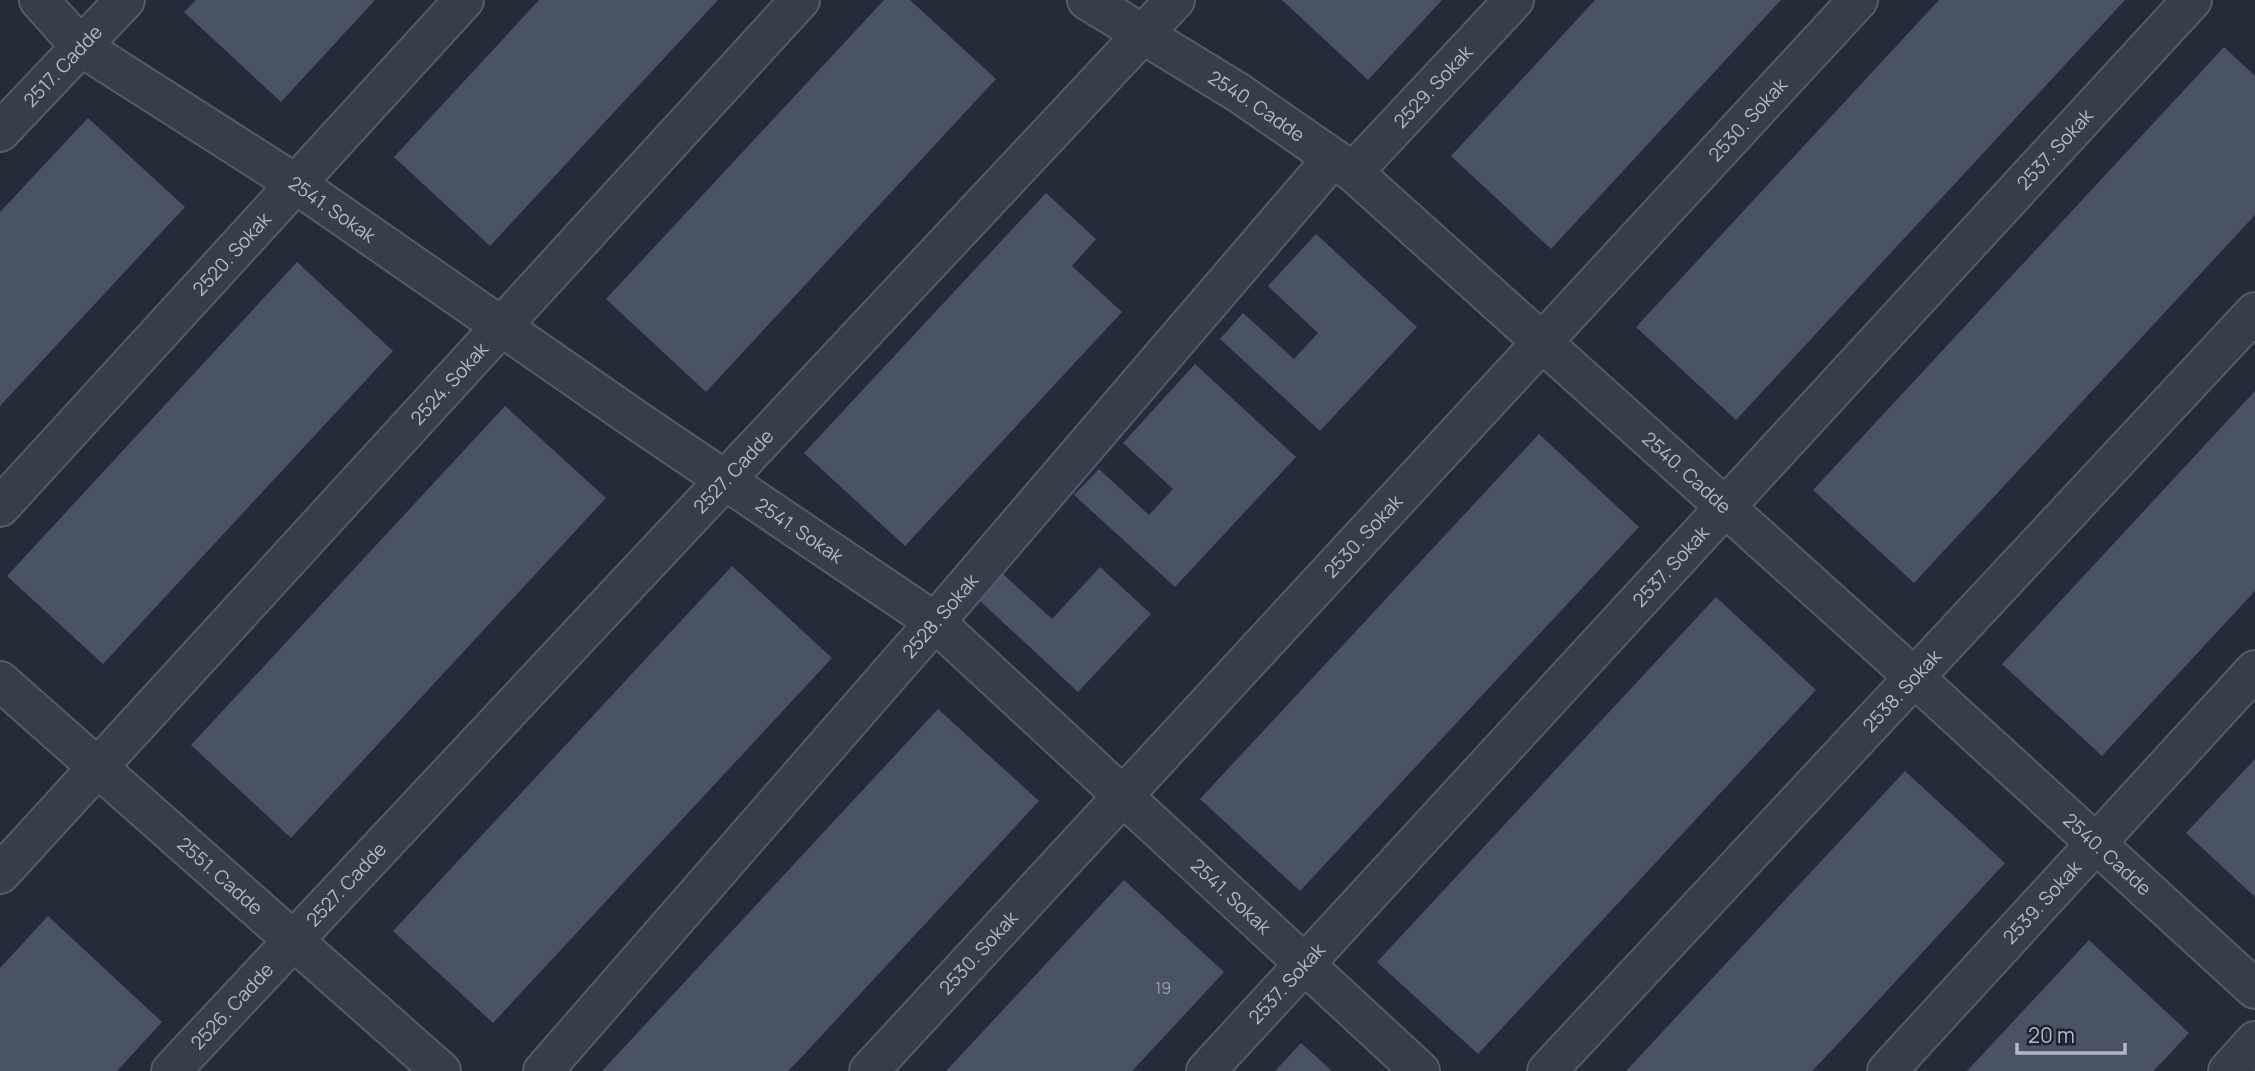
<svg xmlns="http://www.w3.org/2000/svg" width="2255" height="1071" font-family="Manrope,sans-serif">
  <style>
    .building { fill: #4a5363 }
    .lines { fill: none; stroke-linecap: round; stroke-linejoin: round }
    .minor-casing { stroke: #555c67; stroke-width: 42 }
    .minor { stroke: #373e4a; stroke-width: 38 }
    .labels { text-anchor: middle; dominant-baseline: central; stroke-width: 6; stroke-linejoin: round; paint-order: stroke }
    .number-label { font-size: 16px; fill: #98a0ac }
    .street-label { font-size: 19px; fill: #b2b9c5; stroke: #1c232e }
  </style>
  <rect width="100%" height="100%" fill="#242c39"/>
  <g class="building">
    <path d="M196,0H375L281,102L184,12Z"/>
    <path d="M539,0H718L490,246L394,157Z"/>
    <path d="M884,0H910L996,79L706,392L606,299Z"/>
    <path d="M1282,0H1442L1368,80Z"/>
    <path d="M1595,0H1781L1551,249L1451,156Z"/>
    <path d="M1939,0H2125L1736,420L1636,327Z"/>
    <path d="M2224,47L2255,76V215L1914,583L1813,490Z"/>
    <path d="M88,118L185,207L0,406V212Z"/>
    <path d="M1046,193L1096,239L1072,266L1122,312L905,546L804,453Z"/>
    <path d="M1316,234L1417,327L1320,431L1220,339L1243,313L1294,359L1318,333L1268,286Z"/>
    <path d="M297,262L393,351L103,664L7,576Z"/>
    <path d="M1195,364L1296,457L1175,587L1074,495L1099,469L1149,515L1173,489L1123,443Z"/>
    <path d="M2255,391V591L2102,756L2002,664Z"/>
    <path d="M505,406L606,498L291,838L191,745Z"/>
    <path d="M1539,434L1639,527L1300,891L1200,799Z"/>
    <path d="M732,566L832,658L493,1023L393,931Z"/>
    <path d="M1100,567L1151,614L1078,692L978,599L1002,573L1052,619Z"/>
    <path d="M1716,597L1816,690L1478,1054L1377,962Z"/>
    <path d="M938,709L1039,801L797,1062L788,1071H602Z"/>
    <path d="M2255,759V897L2186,833Z"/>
    <path d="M1905,771L2005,863L1836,1046L1812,1071H1626Z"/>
    <path d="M1124,880L1224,972L1176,1024L1132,1071H946Z"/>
    <path d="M48,916L162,1022L117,1071H0V968Z"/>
    <path d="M2089,940L2189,1033L2165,1059L2153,1071H1967Z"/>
    <path d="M1301,1043L1332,1071H1275Z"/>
  </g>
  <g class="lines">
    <g class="minor-casing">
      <g id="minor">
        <path id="s1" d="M39,0L80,46L296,184L642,424L935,622L1420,1071"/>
        <path id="s2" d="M1087,0L1239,93L1353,172L1914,677L2255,989"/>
        <path id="s3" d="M0,132L125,0"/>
        <path id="s4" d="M1353,172L1514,0"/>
        <path id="s5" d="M0,507L464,0"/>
        <path id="s6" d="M0,681L441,1071"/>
        <path id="s7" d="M0,874L800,0"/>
        <path id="s8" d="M171,1071L1175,0"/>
        <path id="s9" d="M543,1071L935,622L1333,158"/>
        <path id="s10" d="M869,1071L1858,0"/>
        <path id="s11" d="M1206,1071L2192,0"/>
        <path id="s12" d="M1547,1071L2255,312"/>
        <path id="s13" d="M1887,1071L2255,670"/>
        <path d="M2228,1071L2255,1041"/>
      </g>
    </g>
    <use href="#minor" class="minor"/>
  </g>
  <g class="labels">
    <g class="number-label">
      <text x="1163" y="988">19</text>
    </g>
    <g class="street-label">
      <text stroke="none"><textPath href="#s3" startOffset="91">2517. Cadde</textPath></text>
      <text stroke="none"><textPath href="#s4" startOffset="117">2529. Sokak</textPath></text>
      <text stroke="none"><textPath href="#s2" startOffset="200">2540. Cadde</textPath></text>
      <text stroke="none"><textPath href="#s10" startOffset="1295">2530. Sokak</textPath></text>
      <text stroke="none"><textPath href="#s11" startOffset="1253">2537. Sokak</textPath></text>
      <text stroke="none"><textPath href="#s1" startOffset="362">2541. Sokak</textPath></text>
      <text stroke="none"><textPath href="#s5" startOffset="343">2520. Sokak</textPath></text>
      <text stroke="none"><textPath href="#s7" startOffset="665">2524. Sokak</textPath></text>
      <text stroke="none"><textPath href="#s8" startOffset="822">2527. Cadde</textPath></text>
      <text stroke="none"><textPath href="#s2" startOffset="766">2540. Cadde</textPath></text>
      <text stroke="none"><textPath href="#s1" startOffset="929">2541. Sokak</textPath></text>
      <text stroke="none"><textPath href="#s10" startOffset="728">2530. Sokak</textPath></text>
      <text stroke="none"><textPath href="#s11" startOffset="686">2537. Sokak</textPath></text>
      <text stroke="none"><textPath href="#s9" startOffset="604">2528. Sokak</textPath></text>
      <text stroke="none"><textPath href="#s12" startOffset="520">2538. Sokak</textPath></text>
      <text stroke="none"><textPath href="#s2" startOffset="1334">2540. Cadde</textPath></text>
      <text stroke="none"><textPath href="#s6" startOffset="294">2551. Cadde</textPath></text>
      <text stroke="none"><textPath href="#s8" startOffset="256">2527. Cadde</textPath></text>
      <text stroke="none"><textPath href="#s1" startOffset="1496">2541. Sokak</textPath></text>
      <text stroke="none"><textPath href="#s13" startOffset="229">2539. Sokak</textPath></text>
      <text stroke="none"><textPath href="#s10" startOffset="161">2530. Sokak</textPath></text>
      <text stroke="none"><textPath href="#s11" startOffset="119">2537. Sokak</textPath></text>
      <text stroke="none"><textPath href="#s8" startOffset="89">2526. Cadde</textPath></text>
    </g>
  </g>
  <path d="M2017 1043v10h108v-10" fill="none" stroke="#b2b9c5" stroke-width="3.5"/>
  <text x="2028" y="1043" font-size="21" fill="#b2b9c5" stroke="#1c232e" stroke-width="5" paint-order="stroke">20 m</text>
</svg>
